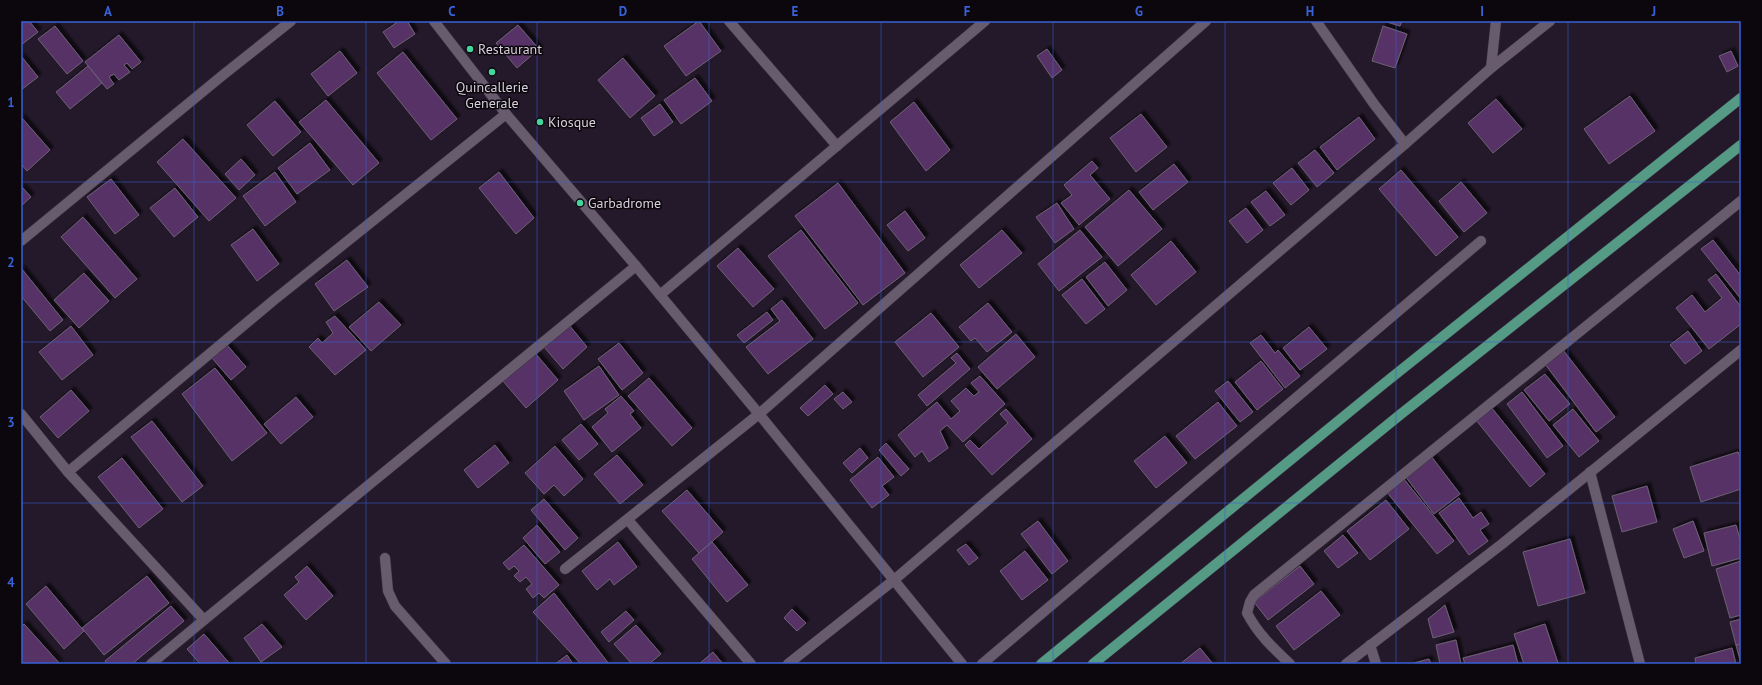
<svg xmlns="http://www.w3.org/2000/svg" width="1762" height="685" font-family="'PT Sans',sans-serif">
  <style>
    .building { fill: #563366; stroke: #6e6174; filter: url(#shadow) }
    .lines { fill: none; stroke-linecap: round; stroke-linejoin: round }
    .minor-casing { stroke: #3d3542; stroke-width: 11 }
    .major-casing { stroke: #3d3542; stroke-width: 11 }
    .minor { stroke: #685b6e; stroke-width: 10 }
    .major { stroke: #559a85; stroke-width: 10 }
    .grid { fill: none; stroke: #3961d8; stroke-width: 1; stroke-opacity: 0.55 }
    .poi-dot { fill: #46d49e; stroke: #0b070d; stroke-width: 1.5 }
    .labels { text-anchor: middle; dominant-baseline: central; stroke-width: 3; stroke-linejoin: round; paint-order: stroke }
    .poi-label { font-size: 14px; fill: #d7cfda; stroke: #0b070d; text-anchor: start }
    .neatline { fill: none; stroke: #3961d8; stroke-width: 1.5 }
    .grid-label { font-size: 13px; text-anchor: middle; font-weight: bold; fill: #3961d8 }
  </style>
  <defs>
    <filter id="shadow"><feDropShadow dx="3.5" dy="-3.5" stdDeviation="1" flood-color="#0009"/></filter>
  </defs>
  <rect width="100%" height="100%" fill="#24192a"/>
  <g class="building">
    <path d="M21,21H29L38,32L21,45Z"/>
    <path d="M399,21H407L415,34L394,48L383,32Z"/>
    <path d="M699,21L721,51L686,76L664,46Z"/>
    <path d="M1384,21H1402L1400,26Z"/>
    <path d="M518,25L539,49L517,68L496,43Z"/>
    <path d="M55,26L83,61L67,74L38,39Z"/>
    <path d="M1383,26L1407,34L1395,68L1372,61Z"/>
    <path d="M119,35L141,62L132,69L127,63L124,65L130,72L119,80L114,74L109,77L114,84L107,89L85,62Z"/>
    <path d="M1047,49L1062,70L1052,78L1037,56Z"/>
    <path d="M340,51L357,73L328,96L311,74Z"/>
    <path d="M1731,51L1738,66L1727,72L1719,56Z"/>
    <path d="M403,52L457,119L431,140L377,73Z"/>
    <path d="M21,56L38,77L21,90Z"/>
    <path d="M623,58L655,96L630,118L598,80Z"/>
    <path d="M88,66L102,83L70,109L56,92Z"/>
    <path d="M695,78L712,101L681,124L664,100Z"/>
    <path d="M1630,96L1655,131L1609,164L1584,129Z"/>
    <path d="M1496,99L1522,129L1493,153L1468,123Z"/>
    <path d="M326,100L379,163L353,185L299,122Z"/>
    <path d="M275,101L301,132L273,156L247,125Z"/>
    <path d="M914,102L950,150L926,171L890,122Z"/>
    <path d="M660,104L673,122L654,136L641,118Z"/>
    <path d="M1141,114L1167,147L1136,172L1110,138Z"/>
    <path d="M21,117L50,150L27,171L21,164Z"/>
    <path d="M1359,117L1375,139L1337,170L1320,147Z"/>
    <path d="M183,139L236,198L209,221L157,162Z"/>
    <path d="M310,143L330,170L297,194L278,168Z"/>
    <path d="M1315,150L1334,173L1317,187L1298,163Z"/>
    <path d="M241,159L255,175L239,190L225,174Z"/>
    <path d="M1092,161L1098,168L1090,175L1110,199L1079,225L1061,203L1072,195L1064,185Z"/>
    <path d="M1174,164L1188,182L1153,210L1139,192Z"/>
    <path d="M1292,168L1309,190L1291,205L1273,183Z"/>
    <path d="M1401,170L1458,237L1436,256L1379,189Z"/>
    <path d="M275,172L296,202L265,226L243,196Z"/>
    <path d="M499,172L534,218L516,234L479,188Z"/>
    <path d="M111,179L139,215L115,234L87,197Z"/>
    <path d="M1461,182L1487,213L1464,232L1439,201Z"/>
    <path d="M838,183L905,273L863,305L795,216Z"/>
    <path d="M21,186L31,197L21,206Z"/>
    <path d="M175,188L198,217L174,237L150,208Z"/>
    <path d="M1129,190L1162,229L1118,266L1085,227Z"/>
    <path d="M1266,191L1285,215L1270,226L1251,202Z"/>
    <path d="M1057,203L1074,229L1055,243L1036,217Z"/>
    <path d="M1246,208L1263,230L1247,243L1229,221Z"/>
    <path d="M905,211L925,238L908,251L887,225Z"/>
    <path d="M83,217L137,279L115,298L61,237Z"/>
    <path d="M253,229L279,264L257,281L231,245Z"/>
    <path d="M801,230L858,303L825,329L768,256Z"/>
    <path d="M1002,230L1022,253L979,288L960,265Z"/>
    <path d="M1080,230L1102,257L1059,291L1038,264Z"/>
    <path d="M1713,240L1741,276V299L1701,249Z"/>
    <path d="M1171,241L1196,272L1156,305L1131,275Z"/>
    <path d="M738,248L774,289L753,307L717,266Z"/>
    <path d="M347,260L368,287L334,311L315,284Z"/>
    <path d="M1105,262L1127,290L1108,306L1086,277Z"/>
    <path d="M21,268L63,320L50,331L21,296Z"/>
    <path d="M84,273L109,301L79,328L54,300Z"/>
    <path d="M1716,274L1741,307V324L1709,349L1676,308L1692,295L1705,312L1722,298L1708,280Z"/>
    <path d="M1082,279L1105,309L1086,324L1062,295Z"/>
    <path d="M782,300L813,339L768,374L746,347L780,321L771,309Z"/>
    <path d="M379,302L401,325L371,351L349,327Z"/>
    <path d="M988,303L1012,332L987,352L975,338L971,341L959,327Z"/>
    <path d="M767,312L773,320L744,343L737,335Z"/>
    <path d="M931,313L959,347L923,377L895,342Z"/>
    <path d="M335,316L366,350L335,375L309,347L318,338L322,343L333,333L326,322Z"/>
    <path d="M569,325L587,347L563,369L544,347Z"/>
    <path d="M71,326L93,355L62,380L39,352Z"/>
    <path d="M1309,327L1327,349L1300,370L1283,348Z"/>
    <path d="M1688,331L1702,351L1685,364L1670,345Z"/>
    <path d="M1016,334L1035,357L997,389L978,367Z"/>
    <path d="M1261,335L1275,353L1278,350L1300,376L1285,388L1250,343Z"/>
    <path d="M619,343L643,373L622,390L598,359Z"/>
    <path d="M227,345L246,367L231,380L212,358Z"/>
    <path d="M1563,350L1615,417L1596,432L1545,364Z"/>
    <path d="M535,353L558,380L526,408L503,381Z"/>
    <path d="M957,353L970,369L927,406L918,395L956,363L951,358Z"/>
    <path d="M1261,361L1283,389L1257,410L1235,382Z"/>
    <path d="M599,366L619,395L584,420L564,391Z"/>
    <path d="M215,368L267,433L232,461L182,394Z"/>
    <path d="M1545,374L1570,404L1549,421L1524,390Z"/>
    <path d="M980,376L1005,404L963,442L947,425L940,431L948,448L929,462L922,451L915,457L898,435L937,402L951,419L960,411L951,401L966,388L974,396L979,392L971,383Z"/>
    <path d="M649,378L692,428L672,446L628,396Z"/>
    <path d="M1228,381L1253,412L1240,422L1215,391Z"/>
    <path d="M825,385L833,394L808,416L800,408Z"/>
    <path d="M71,390L89,411L58,438L40,417Z"/>
    <path d="M843,392L852,402L843,409L834,399Z"/>
    <path d="M1522,392L1563,446L1547,458L1507,404Z"/>
    <path d="M621,396L634,411L630,414L641,428L612,452L592,427L608,413L605,409Z"/>
    <path d="M296,397L313,417L281,444L264,424Z"/>
    <path d="M1218,402L1237,426L1195,459L1176,436Z"/>
    <path d="M1491,407L1545,474L1530,487L1476,420Z"/>
    <path d="M1006,409L1032,439L992,475L965,445L970,440L979,449L1008,423L1000,414Z"/>
    <path d="M1573,409L1599,441L1579,457L1553,425Z"/>
    <path d="M152,421L203,486L182,502L131,437Z"/>
    <path d="M581,424L598,444L579,460L562,440Z"/>
    <path d="M1165,436L1187,463L1156,488L1134,461Z"/>
    <path d="M886,443L909,469L901,476L879,450Z"/>
    <path d="M495,445L509,463L478,488L464,470Z"/>
    <path d="M555,446L583,479L564,496L554,485L544,494L525,473Z"/>
    <path d="M860,448L868,458L852,473L843,463Z"/>
    <path d="M1738,452L1741,460V489L1701,502L1690,467Z"/>
    <path d="M617,455L643,485L620,504L594,474Z"/>
    <path d="M1431,456L1460,494L1434,514L1405,476Z"/>
    <path d="M878,457L894,477L882,486L889,495L872,508L850,480Z"/>
    <path d="M122,458L163,509L139,528L98,477Z"/>
    <path d="M1403,478L1454,541L1437,554L1386,491Z"/>
    <path d="M1647,486L1657,522L1622,532L1612,496Z"/>
    <path d="M687,490L723,532L699,553L662,511Z"/>
    <path d="M1459,498L1473,518L1481,512L1489,524L1480,530L1488,541L1469,555L1439,513Z"/>
    <path d="M544,499L578,538L565,550L531,510Z"/>
    <path d="M1386,500L1409,529L1370,560L1347,531Z"/>
    <path d="M1038,521L1068,561L1052,574L1021,534Z"/>
    <path d="M1693,521L1704,551L1684,558L1673,529Z"/>
    <path d="M537,525L560,552L545,564L523,538Z"/>
    <path d="M1736,525L1741,543V558L1712,566L1704,533Z"/>
    <path d="M1343,535L1358,553L1338,568L1324,551Z"/>
    <path d="M1570,539L1585,593L1538,606L1523,552Z"/>
    <path d="M618,542L637,567L614,585L610,579L597,590L582,571Z"/>
    <path d="M712,542L748,585L727,602L692,559Z"/>
    <path d="M966,544L978,558L969,565L957,550Z"/>
    <path d="M524,545L559,585L544,598L539,593L533,598L526,589L532,584L526,577L520,582L514,576L519,571L514,566L509,570L503,563Z"/>
    <path d="M1025,551L1048,580L1022,600L1000,571Z"/>
    <path d="M1741,561V615L1730,618L1716,569Z"/>
    <path d="M307,566L333,596L306,620L284,595L299,582L295,577Z"/>
    <path d="M1300,566L1314,584L1268,620L1254,602Z"/>
    <path d="M147,576L169,603L104,655L82,628Z"/>
    <path d="M46,586L84,631L64,649L26,604Z"/>
    <path d="M1321,591L1340,615L1294,650L1276,626Z"/>
    <path d="M554,593L609,664H581L533,612Z"/>
    <path d="M1445,605L1454,632L1433,638L1428,619Z"/>
    <path d="M171,606L184,621L132,664H107L105,661Z"/>
    <path d="M792,609L806,623L797,631L784,618Z"/>
    <path d="M626,611L634,620L609,642L601,632Z"/>
    <path d="M1741,619V644L1736,645L1730,622Z"/>
    <path d="M24,624L60,664H21V627Z"/>
    <path d="M262,624L282,647L261,662L244,638Z"/>
    <path d="M1545,624L1558,663L1524,664L1514,634Z"/>
    <path d="M636,625L661,654L649,664H632L614,644Z"/>
    <path d="M204,634L230,664H200L187,649Z"/>
    <path d="M1456,640L1461,664H1440L1436,645Z"/>
    <path d="M1741,644V663L1736,645Z"/>
    <path d="M1513,645L1518,664H1465L1463,658Z"/>
    <path d="M1200,648L1213,664H1180Z"/>
    <path d="M1732,648L1736,664H1696L1695,658Z"/>
    <path d="M713,652L723,664H699Z"/>
    <path d="M567,655L573,664H555Z"/>
    <path d="M1429,659L1431,664H1410Z"/>
  </g>
  <g class="lines">
    <g class="minor-casing">
      <g id="minor">
        <path d="M434,21L506,114L636,266L759,414L962,664"/>
        <path d="M729,21L837,146"/>
        <path d="M1316,21L1374,104L1405,144"/>
        <path d="M1491,68L1496,21"/>
        <path d="M21,241L223,75L291,21"/>
        <path d="M660,295L985,21"/>
        <path d="M21,414L68,472L204,620L636,266"/>
        <path d="M68,472L274,300L506,114"/>
        <path d="M1590,472L1640,664"/>
        <path d="M628,520L751,664"/>
        <path d="M385,558L388,591L395,606L446,664"/>
        <path d="M565,569L759,414L1206,21"/>
        <path d="M1370,645L1376,664"/>
        <path d="M151,664L204,620"/>
        <path d="M788,664L894,580L1405,144L1491,68L1550,21"/>
        <path d="M982,664L1481,241"/>
        <path d="M1290,664C1273,648 1258,634 1247,613L1250,602L1254,595L1741,201"/>
        <path d="M1346,664L1502,544L1741,350"/>
      </g>
    </g>
    <g class="major-casing">
      <g id="major">
        <path d="M1041,664L1381,386L1741,98"/>
        <path d="M1093,664L1401,414L1741,145"/>
      </g>
    </g>
    <use href="#minor" class="minor"/>
    <use href="#major" class="major"/>
  </g>
  <path class="grid" d="M194,21V664M366,21V664M537,21V664M709,21V664M881,21V664M1053,21V664M1225,21V664M1396,21V664M1568,21V664M21,182H1741M21,342H1741M21,503H1741"/>
  <g class="poi-dot">
    <circle cx="470" cy="49" r="4"/>
    <circle cx="492" cy="72" r="4"/>
    <circle cx="540" cy="122" r="4"/>
    <circle cx="580" cy="203" r="4"/>
  </g>
  <g class="labels">
    <g class="poi-label">
      <text x="478" y="49">Restaurant</text>
      <text x="492" y="87" text-anchor="middle">Quincallerie<tspan x="492" dy="16">Generale</tspan></text>
      <text x="548" y="122">Kiosque</text>
      <text x="588" y="203">Garbadrome</text>
    </g>
  </g>
  <rect width="1762" height="685" fill="none" stroke="#0b070d" stroke-width="44"/>
  <rect x="22" y="22" width="1718" height="641" class="neatline"/>
  <g class="grid-label">
    <text x="108" y="16">A</text>
    <text x="280" y="16">B</text>
    <text x="452" y="16">C</text>
    <text x="623" y="16">D</text>
    <text x="795" y="16">E</text>
    <text x="967" y="16">F</text>
    <text x="1139" y="16">G</text>
    <text x="1310" y="16">H</text>
    <text x="1482" y="16">I</text>
    <text x="1654" y="16">J</text>
    <text x="11" y="107">1</text>
    <text x="11" y="267">2</text>
    <text x="11" y="427">3</text>
    <text x="11" y="587">4</text>
  </g>
</svg>
